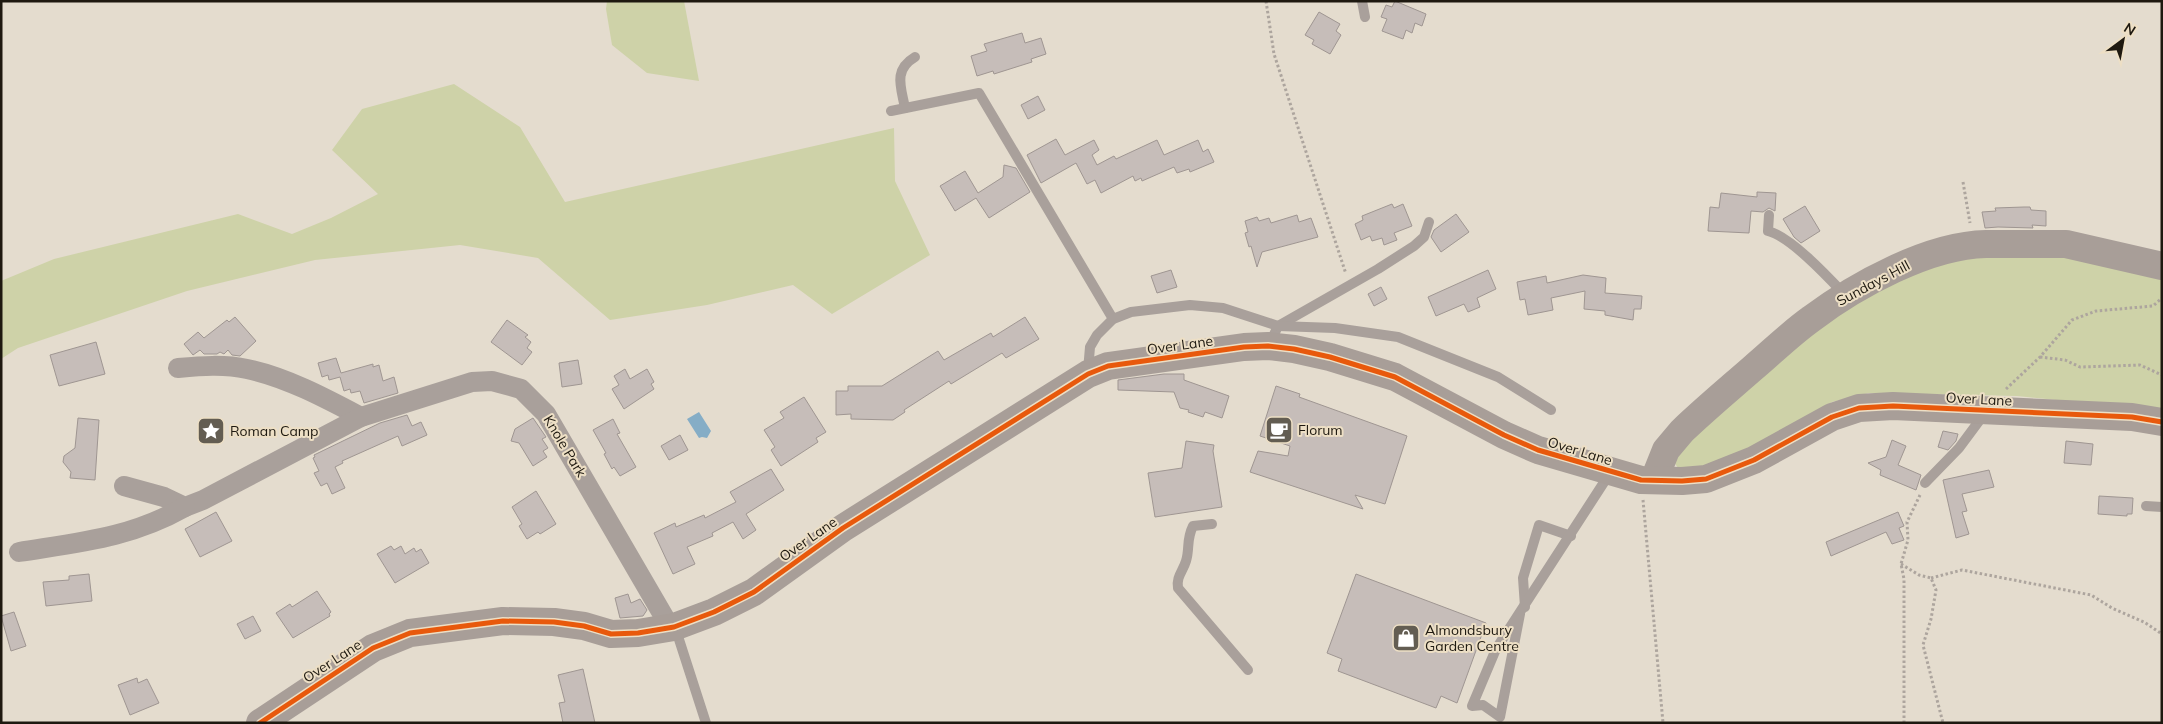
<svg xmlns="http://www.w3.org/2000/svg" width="2163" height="724" font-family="Mulish,sans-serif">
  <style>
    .green { fill: #ced2a8 }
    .water { fill: #85adc6 }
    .building { fill: #c6bdb9; stroke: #9f9692 }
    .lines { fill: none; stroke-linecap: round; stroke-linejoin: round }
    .path { stroke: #ada59e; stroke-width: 3; stroke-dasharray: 2.5 2.5; stroke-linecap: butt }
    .lane { stroke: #a9a09b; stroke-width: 10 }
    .street { stroke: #a9a09b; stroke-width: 20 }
    .secondary { stroke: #a89e98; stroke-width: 28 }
    .cycleway-casing { stroke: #eddfc5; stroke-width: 8 }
    .cycleway { stroke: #e8590c; stroke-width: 5 }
    .labels { text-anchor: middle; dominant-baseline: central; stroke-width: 4; stroke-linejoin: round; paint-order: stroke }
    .street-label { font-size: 14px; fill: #1e1910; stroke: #eddfc5 }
    .poi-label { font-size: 14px; fill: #1e1910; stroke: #eddfc5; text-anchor: start }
  </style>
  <rect width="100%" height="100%" fill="#e4dcce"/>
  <g class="green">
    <path d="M607,1H684L699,81L647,73L612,45L606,9Z"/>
    <path d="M454,84L520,127L565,202L894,128L895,181L930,255L832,314L793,285L707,305L610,320L538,258L460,245L315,260L187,291L18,348L1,359V281L54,259L238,214L292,234L331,218L378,194L332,150L362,109Z"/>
    <path d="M1974,246L2162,269V411L2017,396L1869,393L1832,402L1727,464L1678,468L1674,462L1681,443L1811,321Z"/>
  </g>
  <path class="water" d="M699,412L711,431L707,438L702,437L699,438L687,419Z"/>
  <g class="building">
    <path d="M1395,1L1426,14L1422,26L1415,23L1412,33L1406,30L1403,39L1382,31L1387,19L1381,17L1386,5L1392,7Z"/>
    <path d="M1319,12L1340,24L1336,31L1341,35L1330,54L1312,44L1314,40L1305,35Z"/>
    <path d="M1022,33L1025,43L1041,38L1046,54L1031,59L1032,62L994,74L993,71L977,76L971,56L987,51L984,44Z"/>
    <path d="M1038,96L1045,110L1028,119L1021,105Z"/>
    <path d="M1056,139L1065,155L1094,140L1099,150L1092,155L1097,165L1114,156L1116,159L1157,140L1164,155L1198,140L1203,152L1208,149L1214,162L1190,172L1189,169L1177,173L1174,167L1142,181L1141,178L1135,181L1133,176L1101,193L1095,180L1087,184L1076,163L1041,183L1027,155Z"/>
    <path d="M1004,165L1016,168L1030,192L989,218L976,198L955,211L940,186L965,171L978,193L1003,177Z"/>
    <path d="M1757,192L1776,193L1775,211L1769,208L1763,212L1751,211L1749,233L1708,231L1710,207L1719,208L1721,193L1757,197Z"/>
    <path d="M1392,204L1394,208L1403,204L1412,226L1394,233L1397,240L1384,245L1382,238L1372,241L1370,236L1361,240L1355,224L1363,220L1362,216Z"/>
    <path d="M1805,206L1820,231L1801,243L1794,237L1783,219Z"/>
    <path d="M2024,207H2030L2031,210L2046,211V226L2032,225L2033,228L1998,227L1985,228L1982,212L1996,211L1995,208Z"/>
    <path d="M1456,214L1469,232L1441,252L1431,237L1434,230Z"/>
    <path d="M1297,215L1299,222L1311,218L1318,237L1262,252L1257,267L1251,246L1249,247L1245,233L1248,232L1245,221L1257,217L1259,221L1269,218L1271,223Z"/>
    <path d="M1171,270L1177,287L1157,293L1151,276Z"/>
    <path d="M1488,270L1496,289L1477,298L1480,307L1468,312L1464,304L1436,316L1428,297Z"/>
    <path d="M1583,275L1606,278L1605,293L1642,296L1641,309H1634L1633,320L1605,315V311L1584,309L1585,291L1551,298L1553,310L1528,315L1525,299L1520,300L1517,282L1546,276L1547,283Z"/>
    <path d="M1381,287L1387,299L1374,306L1368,294Z"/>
    <path d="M235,317L256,341L240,356L232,355L228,350L224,354L220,352L217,354H204L200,350L193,355L184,344L198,332L204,338L227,320L229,322Z"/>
    <path d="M1025,317L1039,339L1006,358L1002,353L951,384L949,381L904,410L905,412L893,420L851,419V414L836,415V391H848V386H882L938,351L944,360L991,333L993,337Z"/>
    <path d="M507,320L528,335L525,337L531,342L527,348L532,352L522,365L491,342Z"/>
    <path d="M96,342L105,374L59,386L50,355Z"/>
    <path d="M336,358L341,373L373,364V367L379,365L383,381L394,377L398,393L364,403L360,391L351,393L350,389L344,391L340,377L329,380L328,375L322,377L318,363Z"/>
    <path d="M578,360L582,384L562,387L559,363Z"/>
    <path d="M625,369L630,379L647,369L654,382L651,384L654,389L624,409L612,389L619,385L614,376Z"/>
    <path d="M1164,374H1184V380L1229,396L1222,418L1205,412L1203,417L1188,412L1189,410L1180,408L1174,392L1118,390V380Z"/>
    <path d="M1276,386L1300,394L1299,397L1407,436L1385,504L1355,495L1363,509L1250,472L1258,451L1288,456L1290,446L1260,436Z"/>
    <path d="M804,397L826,432L816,438L818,442L781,466L771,450L775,447L764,430L784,418L780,412Z"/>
    <path d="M407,415L412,426L421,422L427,435L402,446L398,436L342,461L343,463L335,467L345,488L332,494L327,483L321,486L314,473L319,471L313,458L315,457L314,455L380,423Z"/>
    <path d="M78,418L99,420L95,480L70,478L71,472L63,462L64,456L75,448Z"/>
    <path d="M533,418L546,437L542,439L548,448L543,451L547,457L533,466L519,443L511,441L515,429Z"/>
    <path d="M613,419L620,433L617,434L636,467L620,476L614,467L612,469L604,454L606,453L593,430Z"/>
    <path d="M1943,431L1958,434L1956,441L1948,450L1938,447Z"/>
    <path d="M680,435L688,450L669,460L661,446Z"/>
    <path d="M1892,440L1906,446L1898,465L1921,475L1916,490L1880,475L1881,470L1868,463L1886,457Z"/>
    <path d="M1186,441L1214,445L1213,451L1222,507L1155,517L1148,473L1182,468Z"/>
    <path d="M2066,441L2093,444L2091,465L2064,463Z"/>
    <path d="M771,469L784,490L746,514L756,530L743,539L733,522L712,533L713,536L687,547L695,564L673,574L654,533L675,523L676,527L704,515L705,518L736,502L730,492Z"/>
    <path d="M1989,470L1994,487L1962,494L1967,511L1962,512L1969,534L1956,538L1943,480Z"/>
    <path d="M536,491L556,524L540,534L538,532L527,539L519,526L522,524L512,507Z"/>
    <path d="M2099,496L2133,498L2132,514H2127V516L2098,514Z"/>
    <path d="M216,512L232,541L200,557L185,529Z"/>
    <path d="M1898,512L1904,526L1899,528L1904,540L1892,544L1886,532L1831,556L1826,542Z"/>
    <path d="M391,546L394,550L401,546L405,554L414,548L416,552L421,549L429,563L395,583L377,554Z"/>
    <path d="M89,574L92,601L46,606L43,582L69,580V576Z"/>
    <path d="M1356,574L1486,623L1457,703L1441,696L1436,708L1338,671L1342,659L1327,653Z"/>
    <path d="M317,591L331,612L329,614L330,616L293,638L276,613L290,604L292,607Z"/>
    <path d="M628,594L631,603L640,599L647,610L643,616L620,618L615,598Z"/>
    <path d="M14,612L26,646L11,651L1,616Z"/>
    <path d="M253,616L261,631L245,639L237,624Z"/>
    <path d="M583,669L595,723H563L559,703L565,702L558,675Z"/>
    <path d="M137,678L138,683L147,679L159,703L130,715L118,685Z"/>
  </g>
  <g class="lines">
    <g class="path">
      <path d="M1266,1L1274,54L1346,274"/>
      <path d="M1963,182L1970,223"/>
      <path d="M2040,357L2065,360L2080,367L2140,365L2162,375"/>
      <path d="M2006,389L2040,357L2072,320L2096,311L2153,306L2162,298"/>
      <path d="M1643,500L1663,723"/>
      <path d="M1901,564L1919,575L1931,578L1936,590L1931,619L1923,645L1943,723"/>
      <path d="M1931,578L1962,570L2091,595L2112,608L2144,622L2162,634"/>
      <path d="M1904,723V579L1901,564L1908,540L1907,522L1920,495"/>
    </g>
    <g class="lane">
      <path d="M1362,1L1365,17"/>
      <path d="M905,108C901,87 893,70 915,57"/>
      <path d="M891,111L979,93L1113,319"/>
      <path d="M1769,215L1768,231C1791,237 1828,277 1845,295"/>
      <path d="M1269,345L1278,326L1378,269L1414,246L1424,237L1429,222"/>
      <path d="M1088,371L1090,347L1097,335L1113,319L1131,312L1190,305L1223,308L1278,326L1335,328L1398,337L1498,377L1551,410"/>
      <path d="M1925,483L1959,448L1985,413"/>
      <path d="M2146,506L2162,507"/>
      <path d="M1212,524L1193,526C1186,540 1190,548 1186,561C1183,571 1176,577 1178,588L1248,670"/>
      <path d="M1525,607L1523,578L1539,525L1571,536"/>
      <path d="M1520,614L1500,717L1483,705L1472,706L1496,649L1610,473"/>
      <path d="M675,627L706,723"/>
    </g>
    <g class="street">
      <path d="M178,368C201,366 224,364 247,369C286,377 327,399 361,417"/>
      <path d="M124,486L164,497L185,507L203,500L361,417L472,382L492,381L521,389L546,414L670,627"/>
      <path d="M19,552C81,542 130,538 185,507"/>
    </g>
    <g class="secondary">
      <path d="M1654,480L1666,450L1682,431C1705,409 1729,389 1753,368C1772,352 1790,334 1811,319C1856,285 1929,245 1986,244H2066L2162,266"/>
      <path d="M260,723L373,648L410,633L503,621L554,622L584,626L611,634L638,633L674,627L714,612L754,592L843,528L1088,374L1108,366L1244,347L1268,346L1294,349L1330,357L1395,377L1504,435L1538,450L1641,480L1682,481L1706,479L1754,460L1832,417L1859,408L1893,406L2132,417L2162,422"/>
    </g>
    <g class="cycleway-casing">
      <path id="cycleway" d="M260,723L373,648L410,633L503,621L554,622L584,626L611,634L638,633L674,627L714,612L754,592L843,528L1088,374L1108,366L1244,347L1268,346L1294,349L1330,357L1395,377L1504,435L1538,450L1641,480L1682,481L1706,479L1754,460L1832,417L1859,408L1893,406L2132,417L2162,422"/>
    </g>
    <use href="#cycleway" class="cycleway"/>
  </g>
  <defs>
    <g id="cafe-square" transform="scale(1.4375)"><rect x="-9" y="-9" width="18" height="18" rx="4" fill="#635d52" stroke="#eddfc5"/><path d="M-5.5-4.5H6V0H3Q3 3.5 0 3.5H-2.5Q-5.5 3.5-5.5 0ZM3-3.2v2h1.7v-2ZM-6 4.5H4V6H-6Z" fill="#fff"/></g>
    <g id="sight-square" transform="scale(1.4375)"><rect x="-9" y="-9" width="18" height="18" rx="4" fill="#635d52" stroke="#eddfc5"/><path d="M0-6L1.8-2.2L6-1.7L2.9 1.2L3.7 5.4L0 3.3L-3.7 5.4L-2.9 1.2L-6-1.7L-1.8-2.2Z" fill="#fff"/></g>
    <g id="shop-square" transform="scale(1.4375)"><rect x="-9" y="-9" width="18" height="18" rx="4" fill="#635d52" stroke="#eddfc5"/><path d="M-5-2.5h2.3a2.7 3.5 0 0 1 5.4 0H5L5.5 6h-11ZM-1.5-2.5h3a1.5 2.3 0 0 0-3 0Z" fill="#fff"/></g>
  </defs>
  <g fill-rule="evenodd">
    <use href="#cafe-square" x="1279" y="430"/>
    <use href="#sight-square" x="211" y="431"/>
    <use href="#shop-square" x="1406" y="638"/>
  </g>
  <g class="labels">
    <g class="street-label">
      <text transform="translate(1873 283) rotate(-28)">Sundays Hill</text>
      <text transform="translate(1180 345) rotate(-8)">Over Lane</text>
      <text transform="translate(1979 399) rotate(3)">Over Lane</text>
      <text transform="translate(565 446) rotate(59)">Knole Park</text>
      <text transform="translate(1580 451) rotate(17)">Over Lane</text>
      <text transform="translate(808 539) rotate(-35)">Over Lane</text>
      <text transform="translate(332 661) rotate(-33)">Over Lane</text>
    </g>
    <g class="poi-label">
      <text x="1298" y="430">Florum</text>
      <text x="230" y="431">Roman Camp</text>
      <text x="1425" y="630">Almondsbury<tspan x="1425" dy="16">Garden Centre</tspan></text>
    </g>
  </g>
  <rect width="2163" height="724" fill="none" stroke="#1e1910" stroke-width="5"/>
  <g transform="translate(2123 40) rotate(32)" stroke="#eddfc5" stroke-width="4" paint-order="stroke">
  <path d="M0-4L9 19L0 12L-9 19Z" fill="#1e1910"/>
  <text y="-8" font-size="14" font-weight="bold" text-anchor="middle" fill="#1e1910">N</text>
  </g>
</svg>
